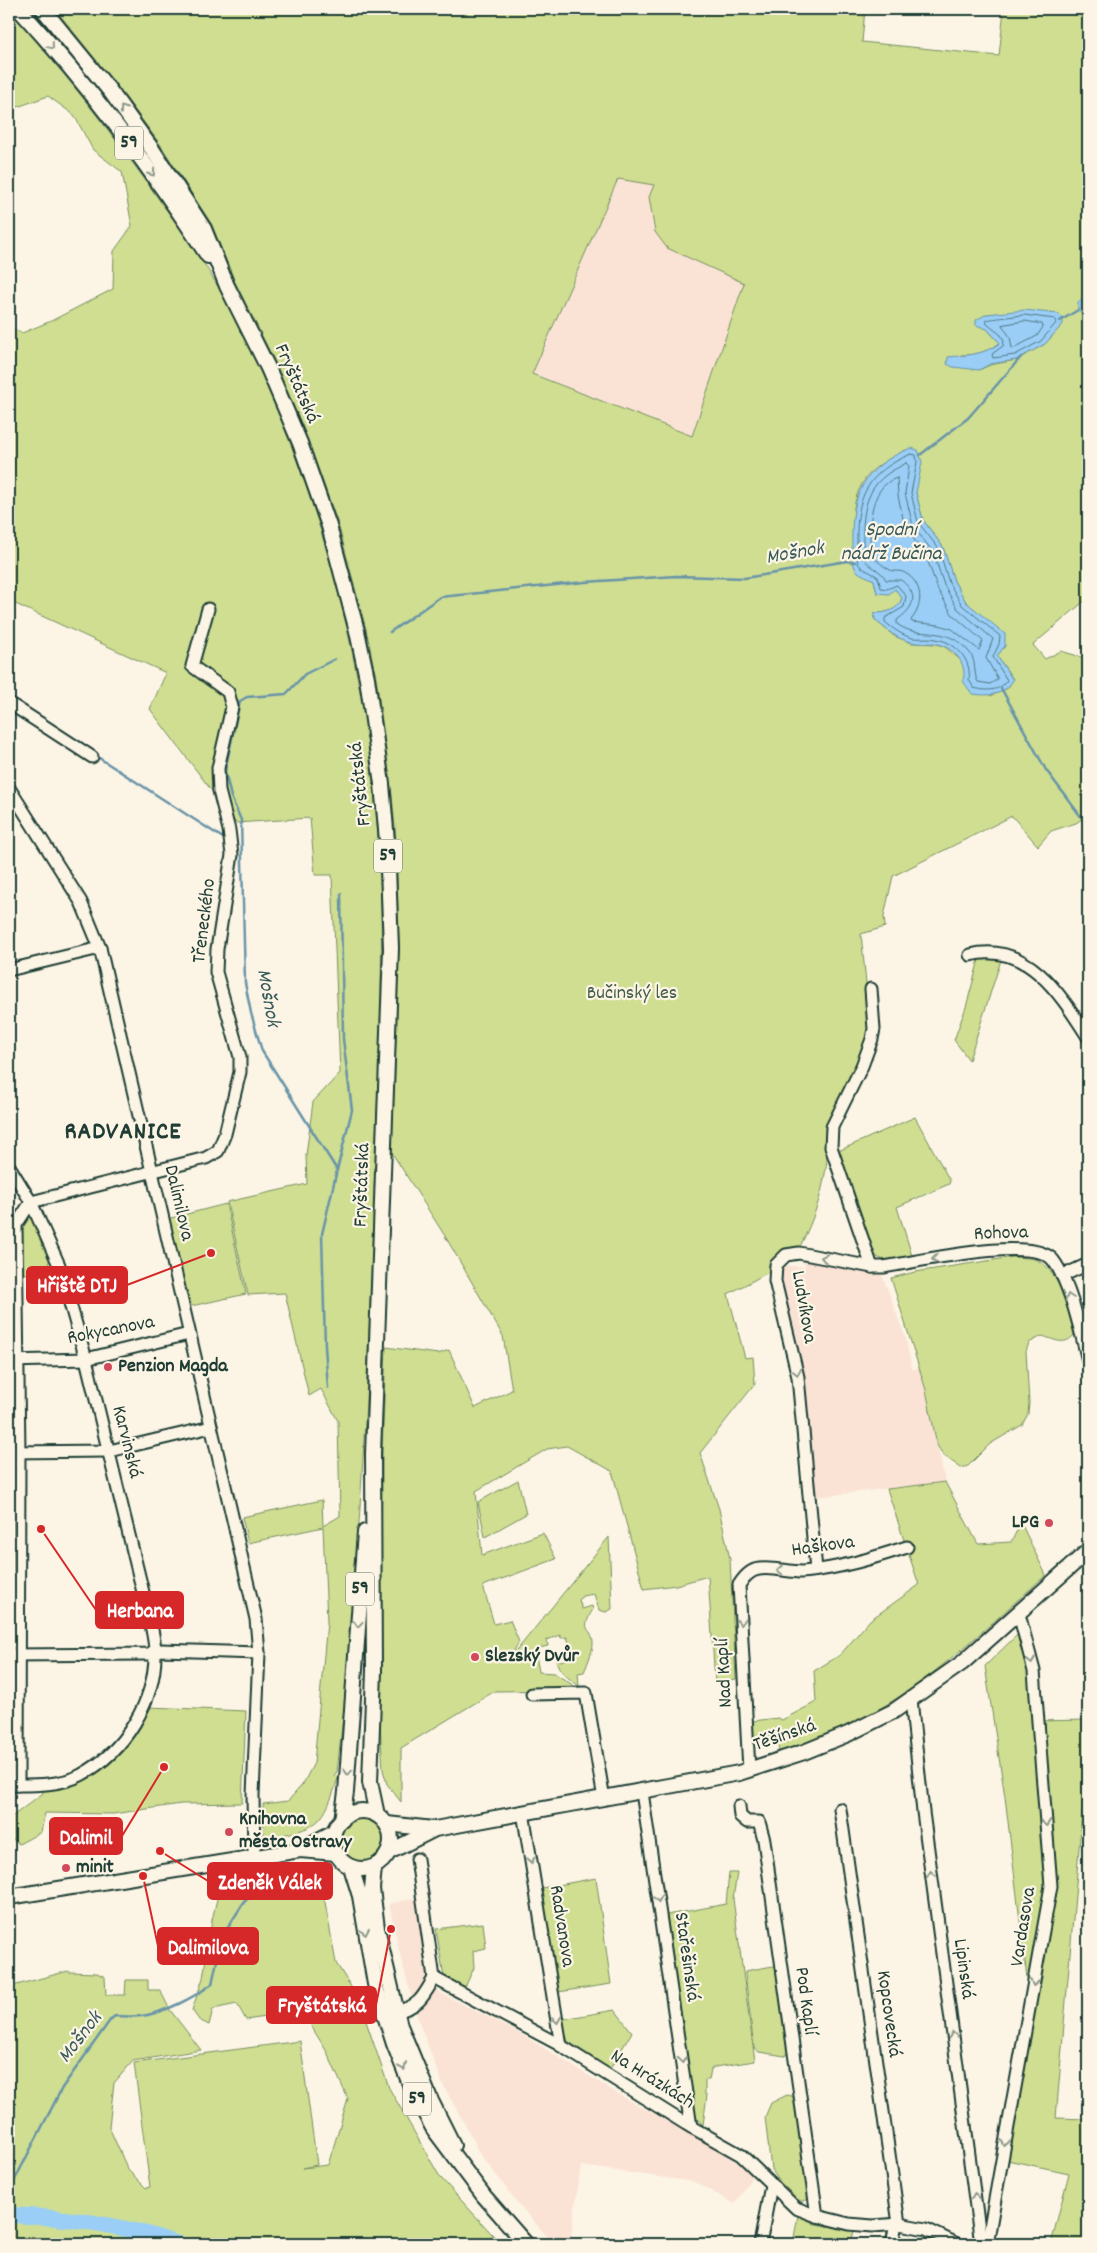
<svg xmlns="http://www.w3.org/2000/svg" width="1097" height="2253" font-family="Dekko,sans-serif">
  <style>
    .built { fill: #fae3d5 }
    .green { fill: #cfde91; stroke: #778e62; fill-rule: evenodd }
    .water { fill: #9acef7; stroke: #6994a9 }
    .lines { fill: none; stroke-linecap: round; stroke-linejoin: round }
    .shore { stroke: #507782; stroke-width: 1 }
    .stream { stroke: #6994a9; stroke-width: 2.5 }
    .river { stroke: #9acef7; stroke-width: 16 }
    .minor-casing { stroke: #1f3d34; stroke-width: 15 }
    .major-casing { stroke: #1f3d34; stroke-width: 18 }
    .minor { stroke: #fcf5e5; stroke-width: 11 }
    .major { stroke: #fcf5e5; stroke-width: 14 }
    .oneway { stroke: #8e998c }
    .poi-dot { fill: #d1495b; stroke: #fcf5e5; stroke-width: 2 }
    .labels { text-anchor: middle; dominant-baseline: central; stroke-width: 4.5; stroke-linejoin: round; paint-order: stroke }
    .shield { fill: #fcf5e5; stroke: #617469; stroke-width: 1 }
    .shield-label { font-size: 19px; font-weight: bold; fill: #1f3d34 }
    .street-label { font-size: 20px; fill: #1f3d34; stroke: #fcf5e5 }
    .park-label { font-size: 20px; fill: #425d47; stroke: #fcf5e5 }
    .poi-label { font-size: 20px; font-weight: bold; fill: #1f3d34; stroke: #fcf5e5; text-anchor: start }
    .water-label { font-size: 21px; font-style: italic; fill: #385a5b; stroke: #fcf5e5 }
    .district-label { font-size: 25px; font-weight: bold; letter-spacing: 1px; fill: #1f3d34; stroke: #fcf5e5 }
    .leader { fill: none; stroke: #d62828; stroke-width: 2 }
    .callout-dot { fill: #d62828; stroke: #fcf5e5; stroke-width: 2 }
    .callout { fill: #d62828; stroke: #d62828; stroke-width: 2 }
    .callout-label { font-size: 21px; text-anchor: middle; font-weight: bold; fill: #fff }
  </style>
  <rect width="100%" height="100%" fill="#fcf5e5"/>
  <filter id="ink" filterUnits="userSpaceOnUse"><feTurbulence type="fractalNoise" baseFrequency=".02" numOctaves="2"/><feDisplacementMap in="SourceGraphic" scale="10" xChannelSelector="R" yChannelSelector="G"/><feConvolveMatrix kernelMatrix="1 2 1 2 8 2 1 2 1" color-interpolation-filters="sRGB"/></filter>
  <g filter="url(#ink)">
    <g class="built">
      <path d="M618,179L654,185L667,248L744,283L692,436L532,374L572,277Z"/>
      <path d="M803,1260L881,1272L906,1339L912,1369L919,1368L926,1390L945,1482L816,1497L803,1378L779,1283L781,1265L805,1267Z"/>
      <path d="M419,1897L423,1940L430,1981L441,1993L521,2034L625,2098L722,2151L753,2175L735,2204L694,2182L581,2166L570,2244H554L520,2206L476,2149L475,2143L443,2085L418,2020L401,1959L389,1904Z"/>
    </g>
    <g class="green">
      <path d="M55,9H865L862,42L999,56L1004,9H1088V294L1078,303L1082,316L1088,322V598L1033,645L1045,659L1061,651L1088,659V815L1076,823L1051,831L1038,846L1012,816L893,876L884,916L885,927L861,934L871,1031L828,1145C827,1181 815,1219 798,1250L785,1252L768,1267L769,1272L728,1294L745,1358L753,1357L755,1384L700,1453L719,1509L730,1559L736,1679L715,1682L708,1576L676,1585L644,1589L612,1471L567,1446L547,1449L476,1491L482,1555L543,1533L556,1559L483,1586L494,1624L510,1620L519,1642L508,1661L609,1537L612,1609L606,1612L599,1610L594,1594L582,1596L579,1600L582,1609L592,1606L593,1609C578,1635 594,1625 593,1645C592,1653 587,1665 584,1672L578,1673L579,1686C569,1678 558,1672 556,1659L561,1661L574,1656L567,1637L561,1638L560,1635L547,1640L548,1646L535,1649L539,1672L554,1673L576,1687V1690L495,1691L401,1748V1802L387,1784L383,1770L380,1726L382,1454L386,1347L438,1354L449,1350L475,1408L512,1390L503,1336L445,1236L392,1153L399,948L396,840L392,795L376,677L366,629L338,524L308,440L276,364L235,282L212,225L160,144L117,86ZM618,179L654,185L649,197L655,232L667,248L744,283L692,436L532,374ZM1005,313L1059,314L1063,324L1045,344L1016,360L990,365L979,370L961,355C976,355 987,352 1000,343L987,329V314ZM906,450L917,480L916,493L923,520L943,547L954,581L966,602L980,614L1005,646L997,656L1013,679L1008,688L991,696L965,673L962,661L945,647L936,644L912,643L894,636L875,620V613C887,613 898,611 902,598L895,589L877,593L874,580L858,571C854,534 843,493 878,466C886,460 897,455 906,450Z"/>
      <path d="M9,10C65,73 117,139 165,208C185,236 206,264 222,294C312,463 365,648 378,838C386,957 378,1075 374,1193C368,1387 359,1580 337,1772L333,1776L339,1775C322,1830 318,1827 264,1839L263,1804L288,1801L303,1784L314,1763L327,1622L323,1527L248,1543L242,1517L322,1500L323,1526L340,1516L338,1421L321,1389L309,1396L285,1293L248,1295L227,1202L307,1184L306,1155L313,1102L340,1073L332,875H315L310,818L236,823L150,709L166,673L9,601V327L22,333L51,321L113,289L114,251L132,226L122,172L93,150L74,115L48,96L9,110Z"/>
      <path d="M980,956L1002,957L969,1060L954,1040L966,1007Z"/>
      <path d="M915,1117L950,1181L949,1184L897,1207L913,1259C898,1262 885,1264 873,1254L836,1152Z"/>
      <path d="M226,1204L246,1294L187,1307L167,1219Z"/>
      <path d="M30,1212L51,1254L46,1273L20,1274V1229Z"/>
      <path d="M1013,1257C1020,1258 1030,1257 1037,1260C1060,1270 1069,1313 1074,1335C1064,1347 1054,1339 1042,1336L1029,1343L1026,1351L1029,1403L1028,1414L1022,1425L990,1444L968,1466L961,1468L943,1455L937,1445L926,1390L891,1278L915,1272Z"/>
      <path d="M518,1480L526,1514L485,1537L478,1502Z"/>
      <path d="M945,1482L978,1544L1011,1542L1021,1523L1046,1575C991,1623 938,1676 874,1712C844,1729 811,1741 779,1752L777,1736L754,1739L753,1721L778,1718L782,1720L816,1702L814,1671L840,1655L870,1620L919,1585L887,1489Z"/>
      <path d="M1019,1633L1035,1705V1721L1088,1720V1797L1083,1802L1056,2118L1088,2119V2244H1051L1069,2173L1007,2160L1030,2003L1005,1797L985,1666Z"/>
      <path d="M148,1707L246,1711L242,1803L181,1804L113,1814L45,1813L41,1832L19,1844L9,1836V1819L43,1793L42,1791L54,1789L86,1777Z"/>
      <circle cx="362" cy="1840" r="21"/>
      <path d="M298,1865L317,1877L325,1902L336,1963L358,1998L389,2088L440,2177L501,2244H9V1987L68,1971L69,1972L97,1973L105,1977L106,1995H125L126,1980H148V1990H160L170,2010L201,2050L133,2061L114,2083L109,2127L128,2170L146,2188L150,2187L134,2063L300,2041L317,2165L302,2168L328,2165L348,2099L327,2052L307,2019L290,2013L246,2020L237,2004L213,2009L209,2025L199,2020L192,2010L203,1978L212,1920L221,1882L246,1878L262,1870Z"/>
      <path d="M729,1873H737L733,1899L755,2061L715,2067L711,2069L709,2080H705V2095H707L703,2125L696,2118L667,1915L726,1904Z"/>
      <path d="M596,1878L611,1984L558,1992L542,1888Z"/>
      <path d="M483,1923L486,1948L473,1951L474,1968L465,1987L444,1977L436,1929Z"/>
      <path d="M773,1966L778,1969L788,2053L785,2056L759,2052L754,2048L745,1974V1971Z"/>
      <path d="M615,2010L632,2032L610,2069L566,2040L563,2019Z"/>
      <path d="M787,2095L792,2096L798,2106L811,2199L802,2201L791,2198L771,2169L765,2117L771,2103Z"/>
      <path d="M798,2215L815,2224L854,2230L851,2244H768L769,2241L793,2243Z"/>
    </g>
    <g class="water">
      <path d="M1088,294V322L1078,310V302Z"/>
      <path d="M1025,310L1059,314L1063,318V324L1045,344L1016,360L990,364L979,370L953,367L947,364L948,357C968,355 983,355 1000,343L987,329L976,325V320L987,314Z"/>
      <path d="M911,448L918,450L922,462L916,493L923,520L943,547L954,581L966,602L1005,634V646L997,656L1013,680C1004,696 989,696 972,694L963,681C968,663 953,646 934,643C927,643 918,644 911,642C896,639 886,629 875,620L874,613C886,613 898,611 902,598L895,589L889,594L877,593L874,580C869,577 861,575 857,571C851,564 852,550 852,541C851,493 865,466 911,448Z"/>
    </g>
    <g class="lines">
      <g class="shore">
        <path d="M1024,315L1055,319L1056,323L1041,341L1015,355L993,358L992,354L1003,346L1004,341L1001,335L987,324L986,320Z"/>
        <path d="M1025,321L1042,324L1043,327L1037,336L1012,349L1010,337L1002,325Z"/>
        <path d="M911,454L916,455L917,462L911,493L918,522L939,549L949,583L962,605L1000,636L999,644L993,657L1007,680C1000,692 985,691 974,688L969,680C972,660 956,642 936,639C928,637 920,639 912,638C902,635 893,629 885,622V618L904,607L906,596L897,585L887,589L881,588L878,577C873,573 866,571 861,567C855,562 857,549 857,541C856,496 868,472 911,454Z"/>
        <path d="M906,463L909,466L905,493L913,526L933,552L944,585L957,608L993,639L986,658L998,679L990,684L978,682C973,675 977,662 970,653C944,621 921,642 897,624V620C914,608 920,595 901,580H886C881,569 868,567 864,558C862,529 860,494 886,475C892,470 900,467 906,463Z"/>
        <path d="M897,478L898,496L905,527L926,556L938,590L952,614L983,641L979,650L952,629L939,625L912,622L911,620C924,605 923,583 905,573C900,570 894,572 890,570C884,567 877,560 871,556C869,532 867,486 897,478Z"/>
      </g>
      <g class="stream">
        <path d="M1060,321L1078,310"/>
        <path d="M920,455L968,418L1021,357"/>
        <path d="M390,632L440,597L585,582L676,576L745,578L847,561L855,562"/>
        <path d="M1001,688L1046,770L1088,826"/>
        <path d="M9,695L34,713"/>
        <path d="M96,756L223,838"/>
        <path d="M337,1170L352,1110L343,1039L341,894"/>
        <path d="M328,1388L325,1346L322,1234L337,1170L262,1051L251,1013L245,983L241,820L231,797L225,771L240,701L247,697L286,694L305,674L335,659"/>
        <path d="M9,2191L62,2088L111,2019L115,2016C123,2016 133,2017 142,2016C166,2012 193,1998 212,1984L222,1937L244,1902L263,1884"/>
      </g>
      <path class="river" d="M9,2215C67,2217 123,2224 178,2244"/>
      <g class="minor-casing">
        <g id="minor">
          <path d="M9,703L92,757"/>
          <path d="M9,788L81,902L100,948L256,1619L259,1653L253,1795L254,1857"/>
          <path d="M970,955C1028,941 1061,995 1088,1037"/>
          <path d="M9,970L100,948"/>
          <path d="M871,989L874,1029L872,1039L862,1066L832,1127L831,1147L872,1267"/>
          <path d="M9,1166L31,1202L59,1265L86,1359L151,1625C153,1634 155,1643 155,1652C156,1701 124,1752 81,1775C60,1786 32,1785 9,1785"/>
          <path d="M1062,1276L1088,1264"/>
          <path d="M9,1361L86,1359L189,1334"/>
          <path d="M9,1452L109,1451L211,1427"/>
          <path d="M816,1570L798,1377L775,1281L776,1265L786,1255L799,1253L872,1267H884C916,1262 1033,1235 1053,1260C1070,1282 1081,1333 1088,1361"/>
          <path d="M9,1655L148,1654L161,1650L259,1653"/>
          <path d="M532,1694L586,1693L604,1799"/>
          <path d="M911,1699L923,1812L981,2244"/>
          <path d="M749,1770L739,1585C744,1577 750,1570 759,1569C773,1567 788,1572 802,1572C838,1569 873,1558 907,1547"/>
          <path d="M18,1785L19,1452L16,1225L31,1202L206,1158L218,1151L225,1134L240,1072V1057L216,972L217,949L232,855L229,830L219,791L218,768L232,707L228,692L192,666L208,609"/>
          <path d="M642,1792L691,2127"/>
          <path d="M739,1806L740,1816L747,1822H759L764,1840L817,2216"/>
          <path d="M840,1809L899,2224"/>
          <path d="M523,1812L561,2046"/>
          <path d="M417,1859L434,1978"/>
          <path d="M434,1978L558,2044L686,2124L741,2155L796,2208L817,2216L849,2224L873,2226L899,2224L926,2229L957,2244"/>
          <path d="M396,2012C419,2006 422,1999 434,1978"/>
          <path d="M760,2244L771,2185"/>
          <path d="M892,2244L896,2224"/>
          <path d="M987,2244L1051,1886L1034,1671L1019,1614"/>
        </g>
      </g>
      <g class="major-casing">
        <g id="major">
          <path d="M19,9C89,86 152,169 208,256"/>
          <path d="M43,9L110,91L152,149L204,229L227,286L268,368L300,443L329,526L357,631L367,678L382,784L387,841L391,948L373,1454L374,1671L370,1782L377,1815"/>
          <circle cx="362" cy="1840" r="29"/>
          <path d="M342,1820L346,1792L365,1532"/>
          <path d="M387,1824L433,1829"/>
          <path d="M301,1849L334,1832"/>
          <path d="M389,1852L435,1829L739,1773L804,1752L848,1734L894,1711L962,1663L1088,1551"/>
          <path d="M351,1867L360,1896L375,1984L394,2044L412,2089L433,2128L484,2196L526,2244"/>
          <path d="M374,1867L372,1889L377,1928L400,2026L431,2101L453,2145"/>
          <path d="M9,1897L300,1850L336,1853"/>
        </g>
      </g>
      <use href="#minor" class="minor"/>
      <use href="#major" class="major"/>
    </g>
    <defs><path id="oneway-chevron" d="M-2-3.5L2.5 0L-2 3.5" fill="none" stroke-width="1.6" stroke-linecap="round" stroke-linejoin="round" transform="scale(1.25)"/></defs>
    <g class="oneway">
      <use href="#oneway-chevron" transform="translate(51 46) rotate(50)"/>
      <use href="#oneway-chevron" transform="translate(123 109) rotate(-126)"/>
      <use href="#oneway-chevron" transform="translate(152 173) rotate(55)"/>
      <use href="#oneway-chevron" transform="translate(824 1258) rotate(-169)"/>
      <use href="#oneway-chevron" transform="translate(935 1259) rotate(171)"/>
      <use href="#oneway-chevron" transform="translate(1069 1297) rotate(-108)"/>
      <use href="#oneway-chevron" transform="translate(797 1372) rotate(78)"/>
      <use href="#oneway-chevron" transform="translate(780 1570) rotate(-176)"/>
      <use href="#oneway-chevron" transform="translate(741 1622) rotate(87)"/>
      <use href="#oneway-chevron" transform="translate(358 1624) rotate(94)"/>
      <use href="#oneway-chevron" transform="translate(1031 1661) rotate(76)"/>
      <use href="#oneway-chevron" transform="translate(348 1772) rotate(94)"/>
      <use href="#oneway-chevron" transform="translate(1046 1823) rotate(85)"/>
      <use href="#oneway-chevron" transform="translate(531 1860) rotate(81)"/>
      <use href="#oneway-chevron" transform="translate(931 1874) rotate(-98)"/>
      <use href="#oneway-chevron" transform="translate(658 1899) rotate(81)"/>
      <use href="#oneway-chevron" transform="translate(365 1932) rotate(80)"/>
      <use href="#oneway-chevron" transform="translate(1034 1983) rotate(100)"/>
      <use href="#oneway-chevron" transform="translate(557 2020) rotate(81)"/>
      <use href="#oneway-chevron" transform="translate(953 2035) rotate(-98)"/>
      <use href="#oneway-chevron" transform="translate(682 2060) rotate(82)"/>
      <use href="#oneway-chevron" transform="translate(403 2067) rotate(67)"/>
      <use href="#oneway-chevron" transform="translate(1005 2143) rotate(100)"/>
      <use href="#oneway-chevron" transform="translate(975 2196) rotate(-98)"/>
    </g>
  </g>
  <g class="poi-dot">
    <circle cx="108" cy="1367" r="5"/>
    <circle cx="1049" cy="1523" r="5"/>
    <circle cx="475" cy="1657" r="5"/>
    <circle cx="229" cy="1832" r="5"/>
    <circle cx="66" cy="1868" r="5"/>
  </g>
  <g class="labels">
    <g class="shield">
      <rect x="115" y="126.5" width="28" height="33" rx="4"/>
      <rect x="374" y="839.5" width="28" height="33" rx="4"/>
      <rect x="346" y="1572.5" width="28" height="33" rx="4"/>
      <rect x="403" y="2082.5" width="28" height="33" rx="4"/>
    </g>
    <g class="shield-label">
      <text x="129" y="143">59</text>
      <text x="388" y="856">59</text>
      <text x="360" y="1589">59</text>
      <text x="417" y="2099">59</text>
    </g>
    <g class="street-label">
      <text transform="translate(296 384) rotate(66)">Fryštátská</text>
      <text transform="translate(361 784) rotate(-96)">Fryštátská</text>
      <text transform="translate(205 921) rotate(-83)">Třeneckého</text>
      <text transform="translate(363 1185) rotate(-88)">Fryštátská</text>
      <text transform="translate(178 1203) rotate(77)">Dalimilova</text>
      <text transform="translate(1001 1234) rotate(-2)">Rohova</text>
      <text transform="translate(803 1307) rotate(80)">Ludvíkova</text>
      <text transform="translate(111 1331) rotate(-11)">Rokycanova</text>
      <text transform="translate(126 1442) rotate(76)">Karvinská</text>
      <text transform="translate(823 1547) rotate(-8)">Haškova</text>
      <text transform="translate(725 1673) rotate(-93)">Nad Kaplí</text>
      <text transform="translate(785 1736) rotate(-19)">Těšínská</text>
      <text transform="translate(561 1926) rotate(81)">Radvanova</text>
      <text transform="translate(1024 1927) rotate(-81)">Vardasova</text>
      <text transform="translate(686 1957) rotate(82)">Stařešinská</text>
      <text transform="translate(963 1969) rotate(82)">Lipinská</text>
      <text transform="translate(805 2001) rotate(82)">Pod Kaplí</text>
      <text transform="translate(888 2014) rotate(82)">Kopcovecká</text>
      <text transform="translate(652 2080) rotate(32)">Na Hrázkách</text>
    </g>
    <g class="park-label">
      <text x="632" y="994">Bučinský les</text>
    </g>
    <g class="poi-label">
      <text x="118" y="1367">Penzion Magda</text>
      <text x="1039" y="1523" text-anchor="end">LPG</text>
      <text x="485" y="1657">Slezský Dvůr</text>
      <text x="239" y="1820">Knihovna<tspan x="239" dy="23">města Ostravy</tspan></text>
      <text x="76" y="1868">minit</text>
    </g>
    <g class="water-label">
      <text x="891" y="531">Spodní<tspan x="891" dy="24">nádrž Bučina</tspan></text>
      <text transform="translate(795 554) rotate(-10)">Mošnok</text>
      <text transform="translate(267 998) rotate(80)">Mošnok</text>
      <text transform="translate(81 2038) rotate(-52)">Mošnok</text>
    </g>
    <g class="district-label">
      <text x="123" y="1133">RADVANICE</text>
    </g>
  </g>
  <path class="leader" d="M211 1253L127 1285M41 1529L96 1610M164 1767L122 1836M160 1851L208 1881M143 1876L158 1946M391 1929L376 2005"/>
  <g class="callout-dot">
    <circle cx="211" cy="1253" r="5"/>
    <circle cx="41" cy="1529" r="5"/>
    <circle cx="164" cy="1767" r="5"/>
    <circle cx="160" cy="1851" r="5"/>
    <circle cx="143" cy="1876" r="5"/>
    <circle cx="391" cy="1929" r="5"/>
  </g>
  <g class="callout">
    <rect x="27" y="1267" width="100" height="36" rx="5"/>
    <rect x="96" y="1592" width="87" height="36" rx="5"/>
    <rect x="50" y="1818" width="72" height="36" rx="5"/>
    <rect x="208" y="1863" width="124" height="36" rx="5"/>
    <rect x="158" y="1928" width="100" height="36" rx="5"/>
    <rect x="267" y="1987" width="109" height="36" rx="5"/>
  </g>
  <g class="callout-label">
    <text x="77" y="1292">Hřiště DTJ</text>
    <text x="140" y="1617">Herbana</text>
    <text x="86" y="1844">Dalimil</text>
    <text x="270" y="1889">Zdeněk Válek</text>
    <text x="208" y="1954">Dalimilova</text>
    <text x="322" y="2012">Fryštátská</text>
  </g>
  <rect width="1097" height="2253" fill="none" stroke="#fcf5e5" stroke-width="30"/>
  <rect x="15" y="15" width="1067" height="2223" fill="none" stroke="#1f3d34" stroke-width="2" filter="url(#ink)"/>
</svg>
